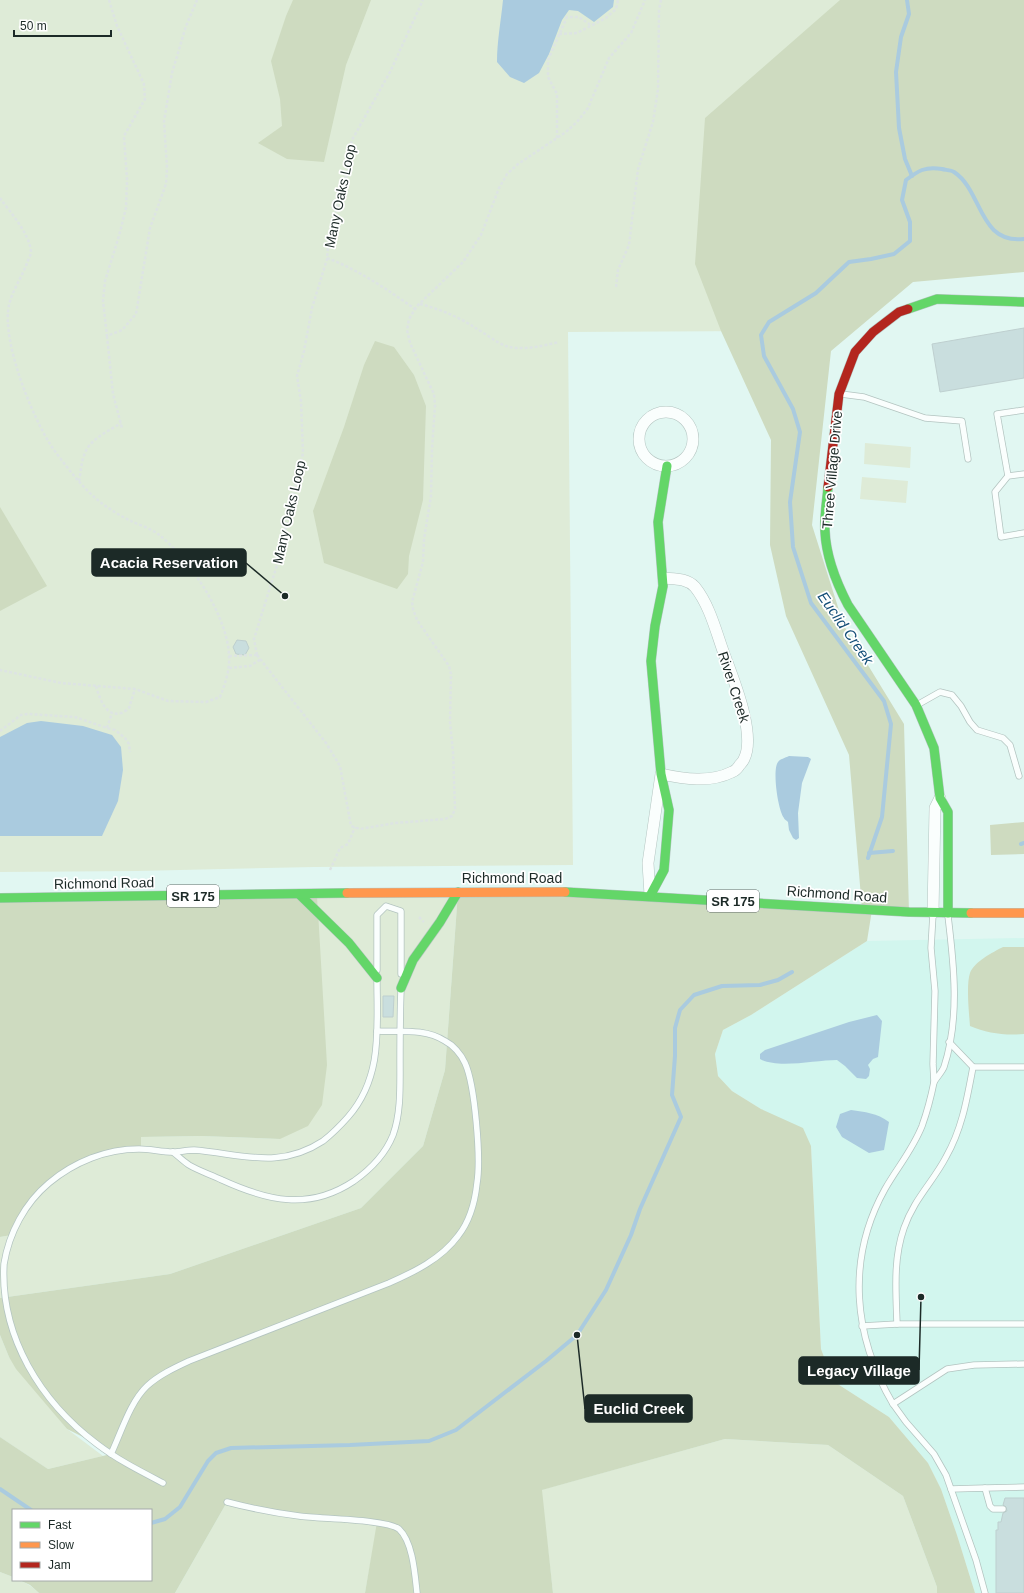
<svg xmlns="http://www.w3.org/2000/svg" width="1024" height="1593" font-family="Arial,sans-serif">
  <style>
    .built { fill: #d2f6ee }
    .green { fill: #deebd7 }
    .forest { fill: #cedbc0 }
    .water { fill: #aacbdf }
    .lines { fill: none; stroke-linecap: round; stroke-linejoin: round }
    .stream { stroke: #aacbdf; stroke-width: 4 }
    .building { fill: #c9dede; stroke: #becfcf }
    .lane-casing { stroke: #b3c4c0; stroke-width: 7 }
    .street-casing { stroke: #b3c4c0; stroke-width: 12 }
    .fast-casing { stroke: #b3c4c0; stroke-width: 10 }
    .slow-casing { stroke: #b3c4c0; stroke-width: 10 }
    .jam-casing { stroke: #b3c4c0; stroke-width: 10 }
    .path { stroke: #dde4e3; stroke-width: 2.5; stroke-dasharray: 3 2; stroke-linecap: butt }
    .lane { stroke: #fafefd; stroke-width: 5.5 }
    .street { stroke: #fafefd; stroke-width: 11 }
    .fast { stroke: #63d668; stroke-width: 9 }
    .slow { stroke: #ff974d; stroke-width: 9 }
    .jam { stroke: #b3261e; stroke-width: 9 }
    .labels { text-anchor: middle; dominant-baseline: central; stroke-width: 3.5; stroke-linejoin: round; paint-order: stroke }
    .shield { fill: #fff; stroke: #606a68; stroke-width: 1 }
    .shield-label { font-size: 13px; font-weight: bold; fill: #1c2a27 }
    .street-label { font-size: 14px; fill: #1c2a27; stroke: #fff }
    .water-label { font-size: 15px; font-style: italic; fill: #144f78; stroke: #fff }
    .leader { fill: none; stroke: #1c2a27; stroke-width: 1.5 }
    .callout-dot { fill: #1c2a27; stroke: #fff; stroke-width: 1.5 }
    .callout { fill: #1c2a27; stroke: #1c2a27; stroke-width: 1.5 }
    .callout-label { font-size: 15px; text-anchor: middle; font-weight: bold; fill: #fff }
  </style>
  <rect width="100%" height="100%" fill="#e1f7f2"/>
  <path class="built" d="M1024,938V1593H975L957,1535L941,1489L928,1463L889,1417L833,1381L821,1349L811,1146L761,1109L732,1091L718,1076L715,1054L723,1030L751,1015L867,941Z"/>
  <g class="green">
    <path d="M0,0H935L759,331L568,332L573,865L314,867L137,871L0,872Z"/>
    <path d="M865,443L911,447L910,468L864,464Z"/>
    <path d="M862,477L908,481L906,503L860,499Z"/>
    <path d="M458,892L445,1070L423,1146L361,1208L170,1274L0,1298V1237L12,1235L27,1207L61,1174L140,1137L201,1136L280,1139L318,914L317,894Z"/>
    <path d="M0,1335L9,1357L67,1429L103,1456L48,1469L0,1437Z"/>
    <path d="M725,1439L828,1445L903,1496L937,1587V1593H553L541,1490Z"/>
    <path d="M227,1502L378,1522L365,1593H175Z"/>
    <path d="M0,1572L13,1577V1580C24,1580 31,1586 39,1593H0Z"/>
  </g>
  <g class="forest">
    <path d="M293,0H371L346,65L324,162L287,159L258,143L282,126L280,99L271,61L286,16Z"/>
    <path d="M840,0H1024V272L913,282L831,351L812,525L844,626L904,724L909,912L872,910L867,941L751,1015L723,1030L715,1054L718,1076L732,1091L761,1109L803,1128L811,1146L821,1349L833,1381L889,1417L928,1463L941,1489L957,1535L975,1593H937V1587L903,1496L828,1445L725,1439L542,1490L553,1593H365L377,1522L333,1519L227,1502L175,1593H39L30,1585L19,1580H151V1510H13V1577L0,1572V1437L48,1469L111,1454L97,1444L67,1429L16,1369L9,1357L0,1335V1298L170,1274L361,1208L423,1146L445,1070L458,892L862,909L849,755L786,616L770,545L771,440L721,331L695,264L705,118Z"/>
    <path d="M375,341L394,347L414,375L426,406L423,500L409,556L408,574L397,589L324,563L313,511L344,427L364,365Z"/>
    <path d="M0,507L47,586L0,611Z"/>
    <path d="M1024,822V854L991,855L990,825Z"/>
    <path d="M317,894L327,1065L322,1105L308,1126L280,1139L201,1136L141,1137V1149H122L85,1160L39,1192L12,1235L0,1237V898Z"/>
    <path d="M1003,947H1024V1034C1005,1036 987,1033 970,1026C969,1013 966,985 970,973C974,962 993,952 1003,947Z"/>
  </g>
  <g class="water">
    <path d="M503,0H614L613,7L594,22L578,11L569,10L562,20L549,54L539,73L524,83L510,77L497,62C497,41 501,21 503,0Z"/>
    <path d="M41,721L83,726L112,735L121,747L123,770L118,801L102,836H0V737L27,723Z"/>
    <path d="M789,756L808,757L811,759L802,783L798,813L799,838L796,840L793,838L789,830L788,822C787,821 784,819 784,818C778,810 772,770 778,762C780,759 785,758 789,756Z"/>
    <path d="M877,1015L882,1021L878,1057L873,1059L868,1065L870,1069L869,1076L866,1079L857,1078L845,1066L837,1060C816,1060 777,1069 760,1059V1054L765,1050L849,1022Z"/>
    <path d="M851,1110C865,1112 877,1113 889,1122L884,1150L869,1153L842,1137L836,1127L840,1114Z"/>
  </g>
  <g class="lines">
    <g class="stream">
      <path d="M907,0L909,14L901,37L896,72L899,128L905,159L912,176"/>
      <path d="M1021,844L1024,843"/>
      <path d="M869,853L893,851"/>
      <path d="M868,858L882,817L891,724L884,701L811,603L793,547L790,502L800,432L793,409L764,356L761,335L769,322L816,293L849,262L871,259L894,254L910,241V222L902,200L906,180C918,171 925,166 942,169C945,170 951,170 954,172C983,191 978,244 1024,239"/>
      <path d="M0,1489L31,1510"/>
      <path d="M151,1523L165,1519L180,1507L208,1461L216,1453L231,1448L350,1445L429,1441L456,1430L546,1361L577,1335L606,1290L631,1235L640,1209L681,1117L672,1095L675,1056V1028L680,1010L694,995L722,986L760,985L778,980L792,972"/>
    </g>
  </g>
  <g class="building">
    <path d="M1024,328V378L940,392L932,344Z"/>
    <path d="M237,640L246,641L249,648L245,655L236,654L233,647Z"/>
    <path d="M383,996H394L393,1017H383Z"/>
    <path d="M1005,1498H1024V1593H996V1530H998V1522H1001L1003,1513L1007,1511L1006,1507L1003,1505Z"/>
  </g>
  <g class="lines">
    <g class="lane-casing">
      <g id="lane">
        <path d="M841,394L864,397L925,418L962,421L968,459"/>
        <path d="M1024,474L1008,476L995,492L1001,537L1024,533"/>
        <path d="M1008,476L997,414L1024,410"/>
        <path d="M917,705L940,692L952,695L961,706L970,722L977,730L1003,738L1010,745L1019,776"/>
        <path d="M933,914L931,948L935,991L933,1064L934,1082C937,1077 942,1072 944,1067C960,1018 954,965 948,916"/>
        <path d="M377,970V915L386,906L401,911V974"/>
        <path d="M949,1042L973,1067"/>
        <path d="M173,1152C178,1156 183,1161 189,1165C199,1171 212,1175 222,1180C268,1201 309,1211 354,1181C371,1169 385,1155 393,1135C401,1113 400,1087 400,1063C400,1039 400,1015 401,990"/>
        <path d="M897,1324C896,1292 893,1259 904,1228C914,1199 933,1182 946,1157C962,1129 967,1099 973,1067H1024"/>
        <path d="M862,1326L897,1324H1024"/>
        <path d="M893,1404C853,1336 846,1259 885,1189C897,1168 913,1149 922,1126C927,1112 931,1097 934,1082"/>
        <path d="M111,1454C121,1433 130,1402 147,1386C159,1375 174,1368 189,1361L389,1283C414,1272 441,1259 458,1236C470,1221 475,1202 477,1183C481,1158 475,1085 465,1063C461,1054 453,1045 445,1041C425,1028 399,1032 377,1031"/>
        <path d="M163,1483C140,1471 118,1460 97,1444C41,1402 0,1337 4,1264C9,1233 25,1203 49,1183C74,1162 106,1149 139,1149C150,1149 162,1152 173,1152C180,1152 187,1150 194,1150C242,1154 279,1170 323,1141C332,1134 340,1126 348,1117C383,1077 377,1028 377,979"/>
        <path d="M985,1488L1024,1487"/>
        <path d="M951,1489L985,1488L990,1506L993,1509H1003"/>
        <path d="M227,1502C250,1508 275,1513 299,1516C319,1519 386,1519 399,1529C413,1542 415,1575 417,1593"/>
        <path d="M985,1593L976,1560L946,1475L934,1454L906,1422L893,1404L947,1369L974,1365L1024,1364"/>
      </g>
    </g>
    <g class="street-casing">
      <g id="street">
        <circle cx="666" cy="439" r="27"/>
        <path d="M650,895L648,863L661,774C684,779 710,783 732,772C735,771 737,769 739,766C740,764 743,762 744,759C756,736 735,683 726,659C717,636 711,607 695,587C687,578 674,579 664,578"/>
        <path d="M933,913L935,808L940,798"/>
      </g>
    </g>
    <g class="fast-casing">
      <g id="fast">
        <path d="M908,309L937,299L1024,302"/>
        <path d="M828,487C827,501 824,516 825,531C826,557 836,582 848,605L916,705L934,748L940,798L948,812V913"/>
        <path d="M565,892L909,912L971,913"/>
        <path d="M299,894L349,943L377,978"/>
        <path d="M650,896L664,870L669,810L661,774L651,661L655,626L663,586L658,522L667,466"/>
        <path d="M0,898L347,893"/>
        <path d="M401,988L413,960L440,922L458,892"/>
      </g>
    </g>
    <g class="slow-casing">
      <g id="slow">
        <path d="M347,893L565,892"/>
        <path d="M971,913H1024"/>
      </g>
    </g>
    <g class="jam-casing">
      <path id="jam" d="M828,487L839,394L855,352L873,332L899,312L908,309"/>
    </g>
    <g class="path">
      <path d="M109,0L117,26L144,84L145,99L124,136L127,180L126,208L119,236L105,281L103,301L107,336L122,330L136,314L150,228L166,184L167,168L164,121L172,73L186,26L197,0"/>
      <path d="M559,34L577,33L606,18L616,9L618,0"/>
      <path d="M557,138V94L548,77V60L567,17H579L592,26"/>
      <path d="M0,198C10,212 30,234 31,252C31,255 28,260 27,263C22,277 12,291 9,305C1,341 33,420 54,450C66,466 78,482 93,496C103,505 118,515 131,521C139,525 150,528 158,534C189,558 228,616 229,656C230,670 225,684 220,697L206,702L168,701L135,689L61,683L0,670"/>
      <path d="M327,258C359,270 388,290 415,309"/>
      <path d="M616,287L618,270L629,245L638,169L653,122L658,89L659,10L661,0"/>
      <path d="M420,304C439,309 457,316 474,327C483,332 497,343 506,346C523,351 542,346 559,342"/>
      <path d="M107,336L113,394L122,428"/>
      <path d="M79,481C81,473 81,461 85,453C90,439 109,431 121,423"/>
      <path d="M257,655L326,743L340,766L351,826L360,829L395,823L445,819L452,816L455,809L453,752L450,722L451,674L449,666L417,620L413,609L412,602L423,562L424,539L431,496L432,449L435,405L434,394L410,343L407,330L409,319L417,306L463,262L481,235L499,188L507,174L518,164L566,132L577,122L588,108L609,58L631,33L645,0"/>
      <path d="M257,655L254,639L277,565L303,453L301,401L297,376L304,351L312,308L327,259L329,235L348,170V157L352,140L390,72L423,0"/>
      <path d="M229,656L257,655"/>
      <path d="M229,668L250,666L261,659"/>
      <path d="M96,686C99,696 105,718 121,713C123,713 127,710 129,708L135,689"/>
      <path d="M107,728L112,713"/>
      <path d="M0,731L21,715L28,714L75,717L107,728L115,730L125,738L129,744L130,752"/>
      <path d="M330,870L340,848L348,844L355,827"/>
      <path d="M419,917L424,922"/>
    </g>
    <use href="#lane" class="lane"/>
    <use href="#street" class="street"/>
    <use href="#fast" class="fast"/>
    <use href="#slow" class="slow"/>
    <use href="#jam" class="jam"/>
  </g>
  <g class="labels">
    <g class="shield">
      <rect x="167" y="885" width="52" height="22" rx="3"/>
      <rect x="707" y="890" width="52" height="22" rx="3"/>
    </g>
    <g class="shield-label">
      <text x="193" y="896">SR 175</text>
      <text x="733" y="901">SR 175</text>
    </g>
    <g class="street-label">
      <text transform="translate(340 196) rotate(-78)">Many Oaks Loop</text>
      <text transform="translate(832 470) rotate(-85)">Three Village Drive</text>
      <text transform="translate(289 512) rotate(-77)">Many Oaks Loop</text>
      <text transform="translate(734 687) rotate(72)">River Creek</text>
      <text x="512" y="878">Richmond Road</text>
      <text transform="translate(104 883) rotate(-1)">Richmond Road</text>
      <text transform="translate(837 894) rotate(4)">Richmond Road</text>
    </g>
    <g class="water-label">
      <text transform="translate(846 628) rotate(55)">Euclid Creek</text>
    </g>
  </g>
  <path class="leader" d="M285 596L246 563M921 1297L919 1370M577 1335L585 1409"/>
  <g class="callout-dot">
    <circle cx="285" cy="596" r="4"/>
    <circle cx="921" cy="1297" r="4"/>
    <circle cx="577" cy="1335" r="4"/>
  </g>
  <g class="callout">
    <rect x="92" y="549" width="154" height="27" rx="4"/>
    <rect x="799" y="1357" width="120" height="27" rx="4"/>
    <rect x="585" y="1395" width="107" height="27" rx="4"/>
  </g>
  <g class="callout-label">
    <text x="169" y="568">Acacia Reservation</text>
    <text x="859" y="1376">Legacy Village</text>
    <text x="639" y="1414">Euclid Creek</text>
  </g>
  <rect x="12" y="1509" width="140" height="72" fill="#ffffff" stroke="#a4aaa9"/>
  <rect x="20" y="1522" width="20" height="6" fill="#63d668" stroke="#a4aaa9"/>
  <text x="48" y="1529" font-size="12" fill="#1c2a27">Fast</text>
  <rect x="20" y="1542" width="20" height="6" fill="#ff974d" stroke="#a4aaa9"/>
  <text x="48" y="1549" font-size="12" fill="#1c2a27">Slow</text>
  <rect x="20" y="1562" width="20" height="6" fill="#b3261e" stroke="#a4aaa9"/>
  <text x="48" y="1569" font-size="12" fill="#1c2a27">Jam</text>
  <path d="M14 30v6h97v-6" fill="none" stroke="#1c2a27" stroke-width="2"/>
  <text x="20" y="30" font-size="12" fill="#1c2a27" stroke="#ffffff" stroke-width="3" paint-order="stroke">50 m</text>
</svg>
